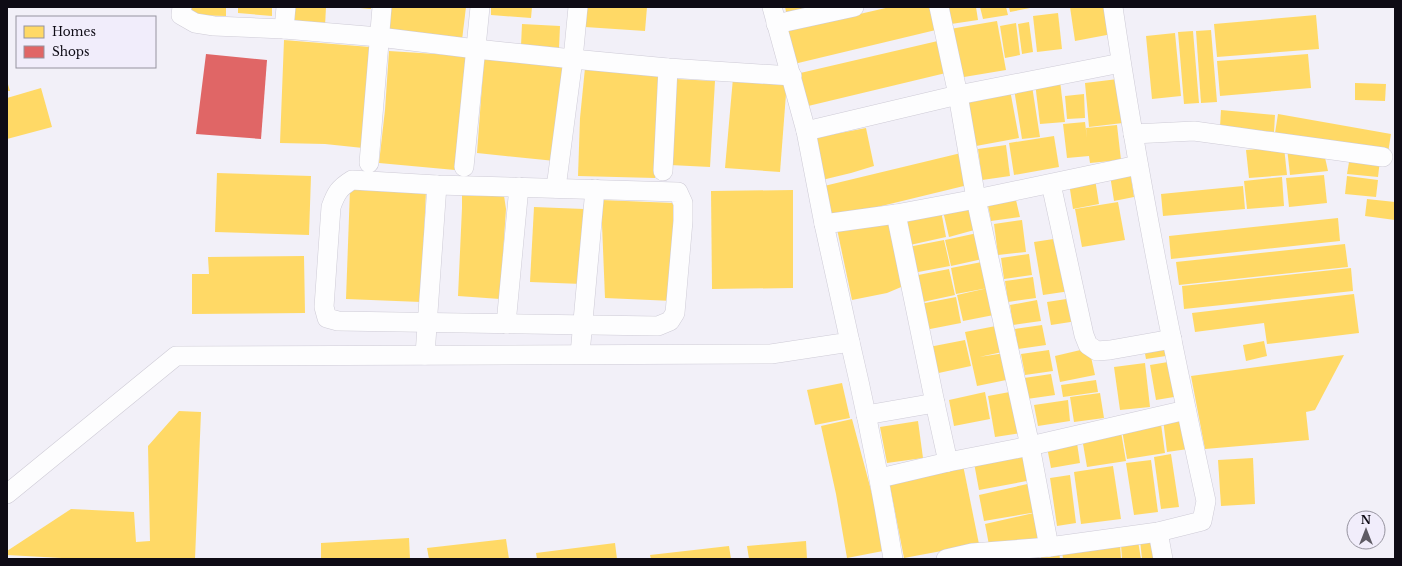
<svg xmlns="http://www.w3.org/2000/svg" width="1402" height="566" font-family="'Libre Baskerville',serif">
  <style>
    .homes { fill: #ffd966 }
    .shops { fill: #e06666 }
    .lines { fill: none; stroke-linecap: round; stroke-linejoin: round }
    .minor-casing { stroke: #cecbd6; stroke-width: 20 }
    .minor { stroke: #fdfdfe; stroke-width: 19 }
  </style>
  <rect width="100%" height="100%" fill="#f2f0f8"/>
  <g class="homes">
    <path d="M191,7H226V16L190,15Z"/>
    <path d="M238,7H272V16L238,13Z"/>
    <path d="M290,7H326L325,26L289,24Z"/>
    <path d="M360,7H371V9L360,8Z"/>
    <path d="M387,7H466L462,40L384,32Z"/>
    <path d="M491,7H532L531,18L491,15Z"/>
    <path d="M587,7H647L645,31L585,27Z"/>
    <path d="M785,7H821L787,16Z"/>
    <path d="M890,7H935L940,29L794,64L786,31Z"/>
    <path d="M949,7H976L978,20L951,24Z"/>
    <path d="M980,7H1006L1008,15L983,19Z"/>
    <path d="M1009,7H1030V8L1010,12Z"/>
    <path d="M1070,7H1107L1112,34L1075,41Z"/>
    <path d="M1058,13L1062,49L1037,52L1033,16Z"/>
    <path d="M1316,15L1319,49L1217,57L1214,24Z"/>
    <path d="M997,21L1006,70L958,78L950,29Z"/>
    <path d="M1029,22L1033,52L1022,54L1018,24Z"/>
    <path d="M1016,23L1020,55L1005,58L1000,26Z"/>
    <path d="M522,24L560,26L559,48L521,46Z"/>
    <path d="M1211,30L1217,102L1201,103L1196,31Z"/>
    <path d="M1193,31L1199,103L1184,104L1178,32Z"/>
    <path d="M1175,33L1181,96L1152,99L1146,36Z"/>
    <path d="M284,40L370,47L363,148L325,144L280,143Z"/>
    <path d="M942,40L950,72L804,107L796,74Z"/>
    <path d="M389,51L467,56L455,170L379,163L385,110Z"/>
    <path d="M1308,54L1311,88L1220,96L1217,61Z"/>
    <path d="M484,58L564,66L555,161L477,153Z"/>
    <path d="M585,68L661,74L655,178L578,176L580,118Z"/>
    <path d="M733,78L787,81L780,172L725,168Z"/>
    <path d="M675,79L715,81L710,167L670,165Z"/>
    <path d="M1118,79L1123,123L1089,127L1085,83Z"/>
    <path d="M7,81L10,91H7Z"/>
    <path d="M1060,81L1065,122L1040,124L1035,83Z"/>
    <path d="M1355,83L1386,84L1385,101L1355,100Z"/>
    <path d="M1032,86L1040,137L1022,139L1014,89Z"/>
    <path d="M41,88L52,127L7,139V98Z"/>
    <path d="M1010,90L1019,138L976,146L967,98Z"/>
    <path d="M1084,94L1085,118L1067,119L1065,96Z"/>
    <path d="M1221,110L1275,115L1274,132L1220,127Z"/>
    <path d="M1278,114L1391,134L1388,153L1275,133Z"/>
    <path d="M1085,122L1087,138L1086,128L1117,125L1121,160L1090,163L1089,156L1067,158L1063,124Z"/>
    <path d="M866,128L874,166L851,173L822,180L814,138Z"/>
    <path d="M1054,136L1059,167L1014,175L1009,143Z"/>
    <path d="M1006,145L1010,176L982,180L978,149Z"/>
    <path d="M1284,147L1287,175L1249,178L1246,150Z"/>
    <path d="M1287,148L1324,153L1328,171L1290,175Z"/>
    <path d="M961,153L968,185L828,219L820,187Z"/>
    <path d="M1350,156L1380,160L1378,177L1347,174Z"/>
    <path d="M1130,171L1134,197L1114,201L1110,175Z"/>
    <path d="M217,173L311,176L309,235L215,232Z"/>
    <path d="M1324,175L1327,203L1289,207L1286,178Z"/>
    <path d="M1347,176L1378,180L1376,197L1345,194Z"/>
    <path d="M1282,177L1284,206L1247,209L1244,181Z"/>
    <path d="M1095,179L1099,204L1073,209L1069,183Z"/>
    <path d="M1243,186L1245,209L1163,216L1161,194Z"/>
    <path d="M350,189L426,191L421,302L346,299Z"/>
    <path d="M503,189L506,209L500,299L458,296L462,208V190Z"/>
    <path d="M793,190V288L712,289L711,191Z"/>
    <path d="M1015,196L1020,217L991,221L987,200Z"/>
    <path d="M1367,199L1395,202V220L1365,216Z"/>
    <path d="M601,200L674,203L673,301L605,298Z"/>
    <path d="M1118,202L1125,240L1082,247L1075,209Z"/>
    <path d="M972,205L978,229L949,237L943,211Z"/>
    <path d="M534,207L584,209L582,284L530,282Z"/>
    <path d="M941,211L946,237L910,245L905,218Z"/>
    <path d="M1338,218L1340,241L1171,259L1169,236Z"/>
    <path d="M892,219L906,285L887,293L852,300L837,229Z"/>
    <path d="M1022,220L1026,252L998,255L994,224Z"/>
    <path d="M982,232L987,258L951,266L945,240Z"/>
    <path d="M1060,238L1070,291L1043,295L1034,242Z"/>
    <path d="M944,240L950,266L913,273L908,247Z"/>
    <path d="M1345,244L1348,267L1179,285L1176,262Z"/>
    <path d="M1029,254L1032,275L1004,279L1001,258Z"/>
    <path d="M304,256L305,313L192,314V274H209L208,257Z"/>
    <path d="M987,261L999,314L963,321L957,295L988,288L956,294L951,268Z"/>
    <path d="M1351,268L1353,291L1184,309L1182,286Z"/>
    <path d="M949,269L955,295L918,303L913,276Z"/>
    <path d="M1033,277L1036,298L1008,302L1005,281Z"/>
    <path d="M1354,294L1359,333L1267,344L1264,323L1195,332L1192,313Z"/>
    <path d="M956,297L961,323L925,330L920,304Z"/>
    <path d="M1073,298L1077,321L1051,325L1047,302Z"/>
    <path d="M1037,300L1041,321L1013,325L1010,305Z"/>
    <path d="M1001,325L1007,351L979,357L1005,353L1011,379L977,386L965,332Z"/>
    <path d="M1042,325L1046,345L1018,349L1015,329Z"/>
    <path d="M965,340L971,366L934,374L929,347Z"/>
    <path d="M1264,341L1267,356L1246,361L1243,345Z"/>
    <path d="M1165,344L1166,356L1146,359L1144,348Z"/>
    <path d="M1089,348L1095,375L1060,382L1055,356Z"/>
    <path d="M1049,350L1053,371L1025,375L1021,354Z"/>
    <path d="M1344,355L1315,410L1306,412L1309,440L1205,449L1191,376Z"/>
    <path d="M1174,361L1180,396L1156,400L1150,365Z"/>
    <path d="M1145,363L1150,407L1120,410L1114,367Z"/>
    <path d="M1051,374L1055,395L1027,399L1024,378Z"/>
    <path d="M1096,380L1098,392L1063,397L1061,385Z"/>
    <path d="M842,383L850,418L815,425L807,390Z"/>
    <path d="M1015,391L1022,433L995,437L988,396Z"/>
    <path d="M985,392L990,419L954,426L949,400Z"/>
    <path d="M1100,393L1104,418L1074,422L1070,397Z"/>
    <path d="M1068,400L1070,421L1038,426L1034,405Z"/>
    <path d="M179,411L201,412L195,559H80L7,555V551L71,509L134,512L136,542L150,541L148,446Z"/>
    <path d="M1184,416L1188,449L1167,452L1163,419Z"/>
    <path d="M852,419L875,505L883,551L847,558L836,494L821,426Z"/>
    <path d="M918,421L923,458L887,463L880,427Z"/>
    <path d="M1161,424L1165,453L1127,459L1122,430Z"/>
    <path d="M1121,432L1126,461L1087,467L1082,438Z"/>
    <path d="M1077,443L1080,463L1051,468L1047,447Z"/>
    <path d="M1028,451L1032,480L979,490L974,463Z"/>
    <path d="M1171,454L1179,507L1161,509L1154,457Z"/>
    <path d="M1253,458L1255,504L1221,506L1218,460Z"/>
    <path d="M1151,460L1158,512L1134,515L1126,463Z"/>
    <path d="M963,465L979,544L904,558L889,481Z"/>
    <path d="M1113,466L1121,519L1081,524L1074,472Z"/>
    <path d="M1070,475L1076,523L1057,526L1050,478Z"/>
    <path d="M1032,483L1037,512L984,521L979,495Z"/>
    <path d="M1038,512L1043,541L990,550L985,524Z"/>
    <path d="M409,538L410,559H321V543Z"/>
    <path d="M1157,538L1160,559H1142L1140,540Z"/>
    <path d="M506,539L509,559H429L427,548Z"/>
    <path d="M806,541L807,559H749L747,546Z"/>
    <path d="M1138,541L1141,559H1122L1121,544Z"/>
    <path d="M615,543L617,559H537L536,553Z"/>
    <path d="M1120,544L1121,559H1063L1062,551Z"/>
    <path d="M729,546L731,559H651L650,555Z"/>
    <path d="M1059,551L1060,559H1041V554Z"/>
    <path d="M1038,552L1039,559H1021L1020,554Z"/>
  </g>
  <path class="shops" d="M206,54L267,60L261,139L196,134Z"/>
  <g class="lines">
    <g class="minor-casing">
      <g id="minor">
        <path d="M182,7L181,15L195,23L214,26L284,29L379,37L476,49L573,59L668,68L792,76"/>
        <path d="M939,7L958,95L976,199L1030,446L1049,547"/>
        <path d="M776,24L854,7"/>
        <path d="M284,29L286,7"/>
        <path d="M806,131L958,95L1121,63"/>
        <path d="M1133,134L1194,131L1383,157"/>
        <path d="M369,163L382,7"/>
        <path d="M464,167L480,7"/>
        <path d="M663,171L668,68"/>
        <path d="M352,180L437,185L678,192L683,203V221L675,313L670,321L658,326L338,321L327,318L324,307L331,207C336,193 339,188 352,180Z"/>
        <path d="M1051,184L1084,335L1088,345L1097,351L1110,350L1172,339"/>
        <path d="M556,188L573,59L578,7"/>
        <path d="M896,214L935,403L948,462"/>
        <path d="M824,224L896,214L976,199L1138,165"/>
        <path d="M506,324L519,187"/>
        <path d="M850,342C867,414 881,486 893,559"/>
        <path d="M580,354L595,189"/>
        <path d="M425,355L437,185"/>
        <path d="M866,415L935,403"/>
        <path d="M880,478L948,462L1030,446L1186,410"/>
        <path d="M7,494L176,356L771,354L850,342L824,224L806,131L772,7"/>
        <path d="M1158,532L1163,559"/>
        <path d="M946,559L972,553L1049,547L1158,532L1202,521L1206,501C1170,337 1137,173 1113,7"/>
      </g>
    </g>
    <use href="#minor" class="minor"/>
  </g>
  <rect width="1402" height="566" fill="none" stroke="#0e0b15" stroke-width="16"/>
  <rect x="16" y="16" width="140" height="52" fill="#f1edfb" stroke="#96939f"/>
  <rect x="24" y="26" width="20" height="12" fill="#ffd966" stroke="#96939f"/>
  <text x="52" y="36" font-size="12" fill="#0e0b15">Homes</text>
  <rect x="24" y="46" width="20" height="12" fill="#e06666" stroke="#96939f"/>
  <text x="52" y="56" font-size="12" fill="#0e0b15">Shops</text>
  <g transform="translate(1366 530)"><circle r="19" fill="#f1edfb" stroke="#96939f"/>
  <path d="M0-3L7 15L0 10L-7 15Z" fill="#5e5b64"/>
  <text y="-6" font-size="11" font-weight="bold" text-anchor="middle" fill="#0e0b15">N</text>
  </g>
</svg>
